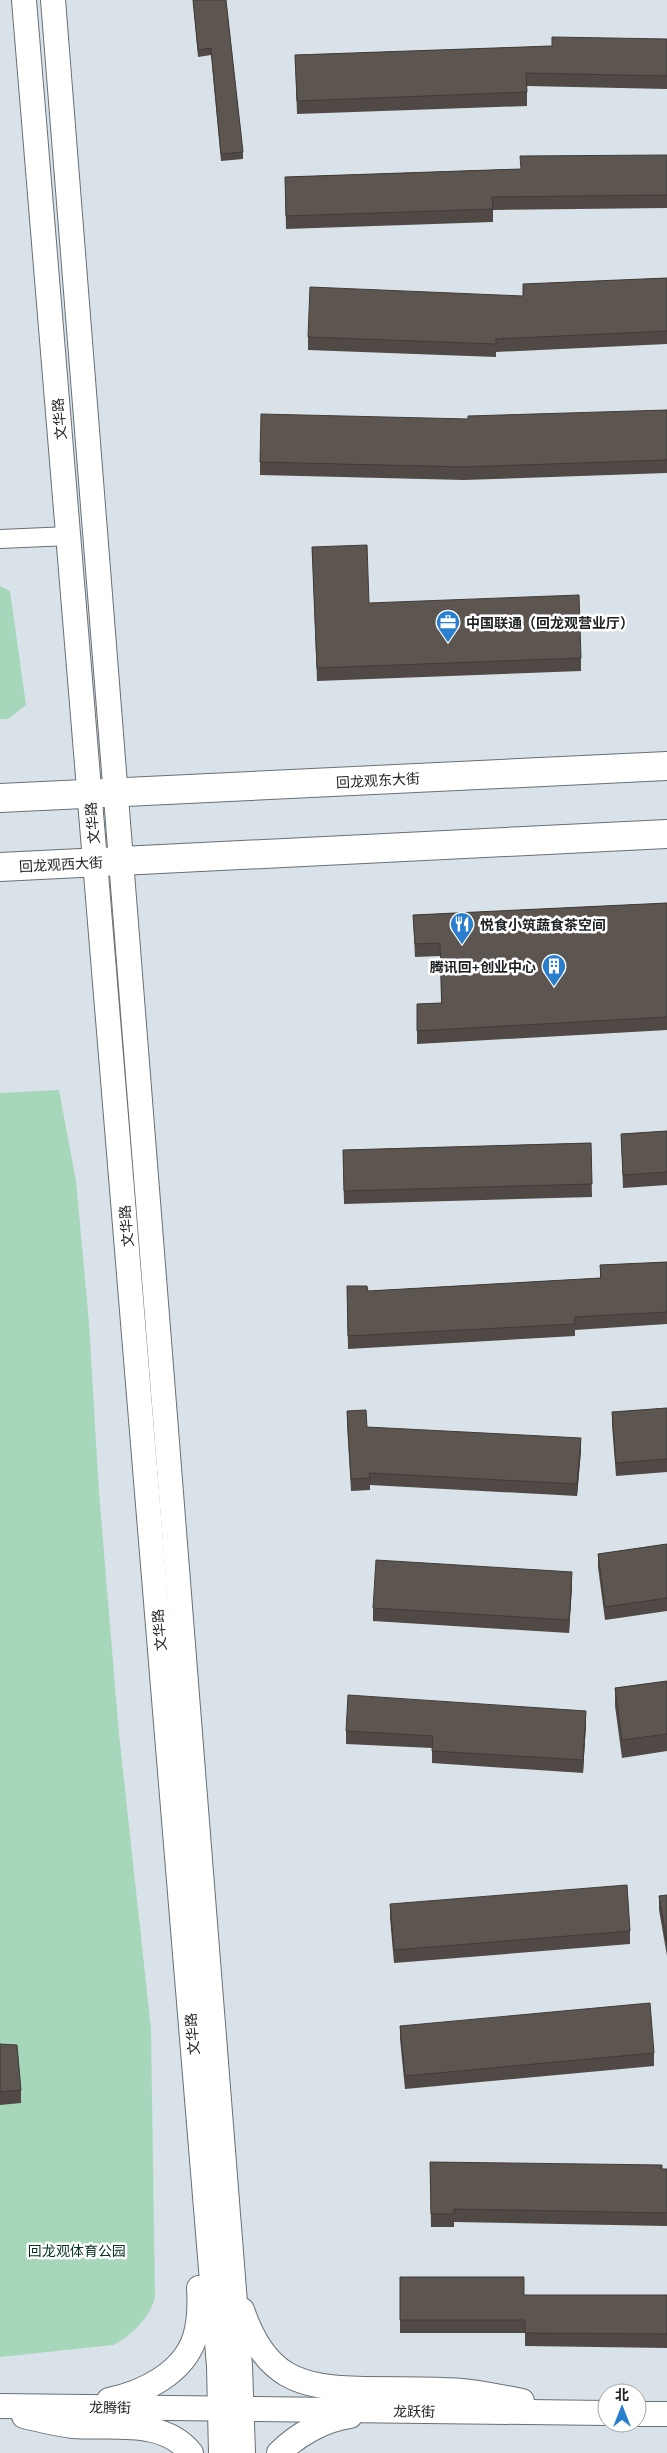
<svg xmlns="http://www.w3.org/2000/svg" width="667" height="2453" font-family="Lato,'Noto Sans SC',sans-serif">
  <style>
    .green { fill: #a6d7ba }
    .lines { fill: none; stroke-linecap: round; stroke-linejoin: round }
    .street-casing { stroke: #687076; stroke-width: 20 }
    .secondary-casing { stroke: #687076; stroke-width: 26 }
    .primary-casing { stroke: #687076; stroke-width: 30 }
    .street { stroke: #fff; stroke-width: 18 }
    .secondary { stroke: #fff; stroke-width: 24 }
    .primary { stroke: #fff; stroke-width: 28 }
    .wall { fill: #504945 }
    .shaded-wall { fill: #413c38 }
    .building { fill: #5d5550; stroke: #413c38 }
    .labels { text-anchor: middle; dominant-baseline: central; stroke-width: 5; stroke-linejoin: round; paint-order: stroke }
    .street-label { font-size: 14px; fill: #1d2022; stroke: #fff }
    .poi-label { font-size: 14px; font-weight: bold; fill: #1d2022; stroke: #fff; text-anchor: start }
    .park-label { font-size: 14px; fill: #06321e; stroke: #fff }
  </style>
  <rect width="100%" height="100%" fill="#d9e2e8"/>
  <g class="green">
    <path d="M0,586L10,591L26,705L8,719H0Z"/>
    <path d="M59,1090L76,1181L89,1323L99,1493L119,1734L151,2029L155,2297C150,2318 131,2336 113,2345L0,2357V1093Z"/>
  </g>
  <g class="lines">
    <g class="street-casing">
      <path id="street" d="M0,539L69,536"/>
    </g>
    <g class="secondary-casing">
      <g id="secondary">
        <path d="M24,0L219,2366L221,2453"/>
        <path d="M53,0L240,2366L243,2453"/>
        <path d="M242,2310C265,2377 298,2388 364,2389C390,2389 417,2389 443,2390C470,2390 496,2396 522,2401"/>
        <path d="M109,2400C143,2393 184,2373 195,2337C200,2321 200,2304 199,2288"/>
        <path d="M0,2406L607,2413"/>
        <path d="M637,2414H667"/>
        <path d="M24,2416C40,2420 57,2424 73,2426C112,2429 163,2418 191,2453"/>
        <path d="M279,2453C298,2434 324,2420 350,2416"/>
      </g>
    </g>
    <g class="primary-casing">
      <g id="primary">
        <path d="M0,798L667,766"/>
        <path d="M0,867L667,834"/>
      </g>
    </g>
    <use href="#street" class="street"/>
    <use href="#secondary" class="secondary"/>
    <use href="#primary" class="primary"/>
  </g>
  <g class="wall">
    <path d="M193,0H226L243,152V159L221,161L211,55L198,57Z"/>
    <path d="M667,39V89L527,86V106L297,114L295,55L552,46Z"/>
    <path d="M667,155V208L493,210V222L286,229L285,177L520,169Z"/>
    <path d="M667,278V344L496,352V357L308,350V337L523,296V284Z"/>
    <path d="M667,410V473L464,480L260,475V462L468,419Z"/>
    <path d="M312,547L369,603L581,658V671L317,681Z"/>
    <path d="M667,903V1030L417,1044V1004L441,1003L440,956L415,957L413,915Z"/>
    <path d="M667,1131V1185L623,1188L621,1134Z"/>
    <path d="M591,1143L592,1197L344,1204L343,1150Z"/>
    <path d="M667,1262V1324L575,1330V1336L348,1349L347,1286L368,1291L600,1278V1265Z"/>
    <path d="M667,1408V1472L616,1476L612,1425V1412Z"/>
    <path d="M347,1411L367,1427L581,1450L577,1496L370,1485V1490L351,1491L347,1424Z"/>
    <path d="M667,1544V1611L605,1620L598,1567V1554Z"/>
    <path d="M572,1586L569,1633L373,1621V1608Z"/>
    <path d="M667,1681V1751L622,1758L615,1706V1688Z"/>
    <path d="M586,1723L583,1773L432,1763V1748L346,1744V1731Z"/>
    <path d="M667,1895V1956L659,1910V1896Z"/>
    <path d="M390,1904L630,1931V1944L394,1963L390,1918Z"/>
    <path d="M400,2026L654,2053V2066L405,2089L400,2039Z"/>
    <path d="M0,2044L21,2090V2103L0,2105Z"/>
    <path d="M430,2162L667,2169V2226L454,2222V2227H431Z"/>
    <path d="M400,2277L524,2295H667V2348L525,2346V2333H400Z"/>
  </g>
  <g class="shaded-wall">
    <path d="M581,1438V1450L577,1496V1484Z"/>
    <path d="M572,1572V1586L569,1633V1620Z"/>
    <path d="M586,1711V1723L583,1773V1760Z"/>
  </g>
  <g class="building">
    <path d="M193,0H226L243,152L221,154L211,48L198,50Z"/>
    <path d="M552,37L667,39V76L526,73L527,92L297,101L295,55L552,46Z"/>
    <path d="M667,155V195L492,197L493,209L286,216L285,177L521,169L520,156Z"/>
    <path d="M667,278V331L496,339V344L308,337L310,287L523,296V284Z"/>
    <path d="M667,410V460L464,467L260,462L261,414L468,419V416Z"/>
    <path d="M367,545L369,603L579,595L581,658L317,668L312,547Z"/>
    <path d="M667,903V1017L417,1031V1004L442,1003L440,943L415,944L413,915Z"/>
    <path d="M667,1131V1172L623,1175L621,1134Z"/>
    <path d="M591,1143L592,1184L344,1191L343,1150Z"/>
    <path d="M667,1262V1312L575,1317V1324L348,1336L347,1286H367L368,1291L601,1278L600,1265Z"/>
    <path d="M667,1408V1459L616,1463L612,1412Z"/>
    <path d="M366,1410L367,1427L581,1438L577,1484L369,1473L370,1478L351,1479L347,1411Z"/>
    <path d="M667,1544V1598L605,1607L598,1554Z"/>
    <path d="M376,1560L572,1572L569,1620L373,1608Z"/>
    <path d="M667,1681V1734L622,1740L615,1688Z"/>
    <path d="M348,1695L586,1711L583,1760L432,1751L433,1736L346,1731Z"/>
    <path d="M627,1885L630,1931L394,1950L390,1904Z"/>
    <path d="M667,1895V1943L659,1896Z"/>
    <path d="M650,2003L654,2053L405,2076L400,2026Z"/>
    <path d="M0,2044L17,2045L21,2090L0,2092Z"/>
    <path d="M430,2162L662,2165V2169H667V2213L454,2209V2214H431Z"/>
    <path d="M400,2277H524V2295H667V2334L525,2333V2320H400Z"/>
  </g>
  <defs>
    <g id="office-pin" transform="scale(1.25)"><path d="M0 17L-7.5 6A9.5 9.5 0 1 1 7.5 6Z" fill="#297ecd" stroke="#fff"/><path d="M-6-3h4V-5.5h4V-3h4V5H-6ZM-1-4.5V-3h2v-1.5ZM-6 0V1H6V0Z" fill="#fff"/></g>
    <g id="restaurant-pin" transform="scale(1.25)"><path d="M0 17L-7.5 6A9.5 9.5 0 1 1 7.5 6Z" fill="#297ecd" stroke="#fff"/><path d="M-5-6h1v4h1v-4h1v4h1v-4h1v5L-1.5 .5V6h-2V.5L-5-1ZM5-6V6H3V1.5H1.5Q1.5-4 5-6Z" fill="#fff"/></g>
    <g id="building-pin" transform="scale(1.25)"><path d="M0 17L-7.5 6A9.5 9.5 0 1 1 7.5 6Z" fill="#297ecd" stroke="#fff"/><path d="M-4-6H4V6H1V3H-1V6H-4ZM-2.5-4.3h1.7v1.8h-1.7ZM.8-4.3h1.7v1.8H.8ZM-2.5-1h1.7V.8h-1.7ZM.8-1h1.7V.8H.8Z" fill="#fff"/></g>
  </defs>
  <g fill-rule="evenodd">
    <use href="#office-pin" x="448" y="622"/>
    <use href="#restaurant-pin" x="462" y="924"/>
    <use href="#building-pin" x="554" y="966"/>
  </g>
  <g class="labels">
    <g class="street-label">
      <text transform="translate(59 419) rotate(-95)">文华路</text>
      <text transform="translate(378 780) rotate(-3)">回龙观东大街</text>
      <text transform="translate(92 823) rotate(-95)">文华路</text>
      <text transform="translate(61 864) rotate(-3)">回龙观西大街</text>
      <text transform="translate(126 1226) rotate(-95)">文华路</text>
      <text transform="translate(159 1630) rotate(-95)">文华路</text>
      <text transform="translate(192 2034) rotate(-95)">文华路</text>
      <text transform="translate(110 2407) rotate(1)">龙腾街</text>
      <text transform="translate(414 2411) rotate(1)">龙跃街</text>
    </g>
    <g class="poi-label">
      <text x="466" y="622">中国联通（回龙观营业厅）</text>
      <text x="480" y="924">悦食小筑蔬食茶空间</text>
      <text x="536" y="966" text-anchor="end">腾讯回+创业中心</text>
    </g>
    <g class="park-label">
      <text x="77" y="2250">回龙观体育公园</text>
    </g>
  </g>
  <g transform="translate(622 2408)"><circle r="24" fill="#ffffff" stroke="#a5a6a7"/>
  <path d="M0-4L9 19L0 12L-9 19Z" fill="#297ecd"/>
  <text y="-8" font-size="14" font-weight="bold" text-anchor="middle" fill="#1d2022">北</text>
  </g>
</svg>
